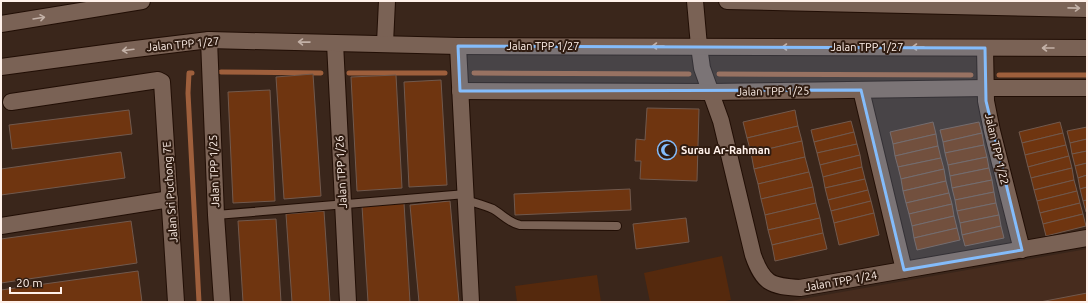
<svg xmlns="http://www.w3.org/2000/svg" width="1088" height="303" font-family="Ubuntu,sans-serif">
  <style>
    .built { fill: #472c1e }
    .green { fill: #55290d }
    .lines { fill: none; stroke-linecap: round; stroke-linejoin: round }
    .stream { stroke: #9e5f3c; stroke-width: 5 }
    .building { fill: #6f3510; stroke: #71594d }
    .lane-casing { stroke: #210e05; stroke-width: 10 }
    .street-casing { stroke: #210e05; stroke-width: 18 }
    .lane { stroke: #7a6255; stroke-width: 8 }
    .street { stroke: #7a6255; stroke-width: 16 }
    .oneway { stroke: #c3b1a7 }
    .marked { fill: #84bcfb; fill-opacity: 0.2; stroke: #84bcfb; stroke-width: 3; stroke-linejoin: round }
    .labels { text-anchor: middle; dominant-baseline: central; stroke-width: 4; stroke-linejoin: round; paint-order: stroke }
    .street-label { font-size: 11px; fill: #fff1ea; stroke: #301c11 }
    .poi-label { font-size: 11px; font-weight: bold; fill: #fff1ea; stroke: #301c11; text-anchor: start }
  </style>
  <rect width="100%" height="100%" fill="#3a261b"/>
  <path class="built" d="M1087,249V302H785Z"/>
  <g class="green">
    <path d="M722,256L731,300L720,302H650L644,273Z"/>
    <path d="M597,275L601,302H517L515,286Z"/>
  </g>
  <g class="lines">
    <g class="stream">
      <path d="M221,72L321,73"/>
      <path d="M192,73H189L188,93L199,302"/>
      <path d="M349,73H445"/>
      <path d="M474,73L689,74"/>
      <path d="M719,74L971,75"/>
      <path d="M999,75H1087"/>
    </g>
  </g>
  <g class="building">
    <path d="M313,74L321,196L284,199L276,77Z"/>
    <path d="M396,75L402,188L357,191L351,77Z"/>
    <path d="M441,80L447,185L409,187L404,82Z"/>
    <path d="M270,90L275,201L233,203L228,92Z"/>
    <path d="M647,108L699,109L697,181L640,179L641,161H635L636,139L645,140Z"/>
    <path d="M129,110L132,134L12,149L9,125Z"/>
    <path d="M795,110L798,126L747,138L743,122Z"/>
    <path d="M851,121L854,132L814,142L811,130Z"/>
    <path d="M933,122L936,134L893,144L890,132Z"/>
    <path d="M979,122L982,133L943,142L940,130Z"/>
    <path d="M1060,122L1063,133L1022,143L1019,132Z"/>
    <path d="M798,126L802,141L751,153L747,138Z"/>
    <path d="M1087,127V139L1070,143L1067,131Z"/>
    <path d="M854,132L857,144L817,153L814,142Z"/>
    <path d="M982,133L984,145L945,153L943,142Z"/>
    <path d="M1063,133L1066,145L1025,155L1022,143Z"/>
    <path d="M936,134L938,146L895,156L893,144Z"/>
    <path d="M1087,139V151L1072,154L1070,143Z"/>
    <path d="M802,141L805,157L754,169L751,153Z"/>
    <path d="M857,144L860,155L820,165L817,153Z"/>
    <path d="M984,145L987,157L948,165L945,153Z"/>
    <path d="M1066,145L1069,156L1028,167L1025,155Z"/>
    <path d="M938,146L941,158L898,167L895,156Z"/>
    <path d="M1087,151V163L1075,166L1072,154Z"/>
    <path d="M121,152L125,178L1,195V169Z"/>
    <path d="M860,155L862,167L823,177L820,165Z"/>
    <path d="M1069,156L1072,168L1031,178L1028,167Z"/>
    <path d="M805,157L809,172L758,184L754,169Z"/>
    <path d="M987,157L989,168L950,176L948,165Z"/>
    <path d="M941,158L944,169L901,179L898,167Z"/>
    <path d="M1087,163V175L1078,178L1075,166Z"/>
    <path d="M862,167L865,179L825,188L823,177Z"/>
    <path d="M989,168L992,180L952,188L950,176Z"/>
    <path d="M1072,168L1074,180L1034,190L1031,178Z"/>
    <path d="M944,169L946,181L903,191L901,179Z"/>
    <path d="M809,172L813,187L761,199L758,184Z"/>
    <path d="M1087,175V187L1080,189L1078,178Z"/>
    <path d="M865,179L868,190L828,200L825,188Z"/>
    <path d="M992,180L994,192L955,200L952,188Z"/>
    <path d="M1074,180L1077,191L1037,201L1034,190Z"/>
    <path d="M946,181L949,193L906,203L903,191Z"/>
    <path d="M813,187L816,203L765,215L761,199Z"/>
    <path d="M1087,187V200L1083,201L1080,189Z"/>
    <path d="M630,189L631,210L515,215L514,194Z"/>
    <path d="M868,190L871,201L831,211L828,200Z"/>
    <path d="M1077,191L1080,203L1040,213L1037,201Z"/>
    <path d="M994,192L996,203L957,211L955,200Z"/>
    <path d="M949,193L952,204L909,214L906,203Z"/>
    <path d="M1087,200V212H1086L1083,201Z"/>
    <path d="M450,201L459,302H419L410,205Z"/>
    <path d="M871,201L874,213L834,223L831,211Z"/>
    <path d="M404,203L410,302H368L362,206Z"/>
    <path d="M816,203L820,218L768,230L765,215Z"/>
    <path d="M996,203L999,215L960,223L957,211Z"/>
    <path d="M1080,203L1083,214L1043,224L1040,213Z"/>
    <path d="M952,204L954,216L912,226L909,214Z"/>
    <path d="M324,211L330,302H292L286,214Z"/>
    <path d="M874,213L879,235L839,245L834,223Z"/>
    <path d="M1083,214L1086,226L1046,236L1043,224Z"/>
    <path d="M999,215L1001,226L962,235L960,223Z"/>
    <path d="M954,216L957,228L914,238L912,226Z"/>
    <path d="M686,218L689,242L636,249L633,224Z"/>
    <path d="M820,218L823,233L772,245L768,230Z"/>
    <path d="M276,219L281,302H243L238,221Z"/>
    <path d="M131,221L137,263L1,283V239Z"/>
    <path d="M1001,226L1004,238L965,246L962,235Z"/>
    <path d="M957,228L960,240L917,250L914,238Z"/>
    <path d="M823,233L827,249L775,261L772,245Z"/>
    <path d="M138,271L142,302H1V290Z"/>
    <path d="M1087,293V302H1040Z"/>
  </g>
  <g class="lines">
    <g class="lane-casing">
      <g id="lane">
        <path d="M466,200C475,203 484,205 493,209C502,214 509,223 520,225L617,226"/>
        <path d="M216,215L466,194"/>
      </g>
    </g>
    <g class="street-casing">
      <g id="street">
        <path d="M695,1L699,46L702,68L721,121L753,255C763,284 771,286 800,288L1087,238"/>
        <path d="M727,1L1087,9"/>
        <path d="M1,24L142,1"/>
        <path d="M209,40L216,215L222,302"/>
        <path d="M335,43L348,302"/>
        <path d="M385,43L387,1"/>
        <path d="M458,46L471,302"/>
        <path d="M985,48L986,101L992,131L1022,250"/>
        <path d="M1,67L127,50L209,40L458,46L1087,48"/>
        <path d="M861,90L904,270"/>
        <path d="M460,91L711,92L986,88H1087"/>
        <path d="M11,102L158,80L162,82L176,302"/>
        <path d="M1,226L170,199"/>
      </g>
    </g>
    <use href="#lane" class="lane"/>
    <use href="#street" class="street"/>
  </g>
  <defs><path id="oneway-shaft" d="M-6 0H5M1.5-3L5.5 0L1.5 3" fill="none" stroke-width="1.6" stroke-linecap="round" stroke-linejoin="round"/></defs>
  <g class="oneway">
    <use href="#oneway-shaft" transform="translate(1074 8) rotate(1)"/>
    <use href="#oneway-shaft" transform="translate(39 18) rotate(-9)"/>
    <use href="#oneway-shaft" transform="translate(304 42) rotate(-179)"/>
    <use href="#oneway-shaft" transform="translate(658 46) rotate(-180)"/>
    <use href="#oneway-shaft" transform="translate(788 47) rotate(-180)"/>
    <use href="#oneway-shaft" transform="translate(918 47) rotate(-180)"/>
    <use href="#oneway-shaft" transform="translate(1048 48) rotate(-180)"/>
    <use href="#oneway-shaft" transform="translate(128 50) rotate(173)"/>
  </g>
  <path class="marked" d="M458,46L985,48L986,101L1022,250L904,270L861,90L460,91Z"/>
  <defs>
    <g id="mosque-ring" transform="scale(1)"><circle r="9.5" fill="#301c11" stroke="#84bcfb" stroke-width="1.5"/><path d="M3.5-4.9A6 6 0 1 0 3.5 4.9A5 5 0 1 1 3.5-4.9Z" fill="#84bcfb"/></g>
  </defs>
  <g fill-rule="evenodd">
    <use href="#mosque-ring" x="667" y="150"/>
  </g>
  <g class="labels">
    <g class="street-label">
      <text transform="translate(183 44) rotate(-5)">Jalan TPP 1/27</text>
      <text x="543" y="46">Jalan TPP 1/27</text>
      <text x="867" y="47">Jalan TPP 1/27</text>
      <text transform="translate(773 91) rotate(-1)">Jalan TPP 1/25</text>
      <text transform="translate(997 149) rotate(77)">Jalan TPP 1/22</text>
      <text transform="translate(214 171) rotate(-92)">Jalan TPP 1/25</text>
      <text transform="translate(341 172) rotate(-93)">Jalan TPP 1/26</text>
      <text transform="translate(170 192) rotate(-94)">Jalan Sri Puchong 7E</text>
      <text transform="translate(841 281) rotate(-10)">Jalan TPP 1/24</text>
    </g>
    <g class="poi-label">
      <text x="681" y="150">Surau Ar-Rahman</text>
    </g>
  </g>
  <rect width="1088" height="303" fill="none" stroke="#fff1ea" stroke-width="4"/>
  <path d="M10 287v6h51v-6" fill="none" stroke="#fff1ea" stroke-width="2"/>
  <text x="16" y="287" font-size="12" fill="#fff1ea" stroke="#301c11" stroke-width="3" paint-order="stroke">20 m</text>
</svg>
